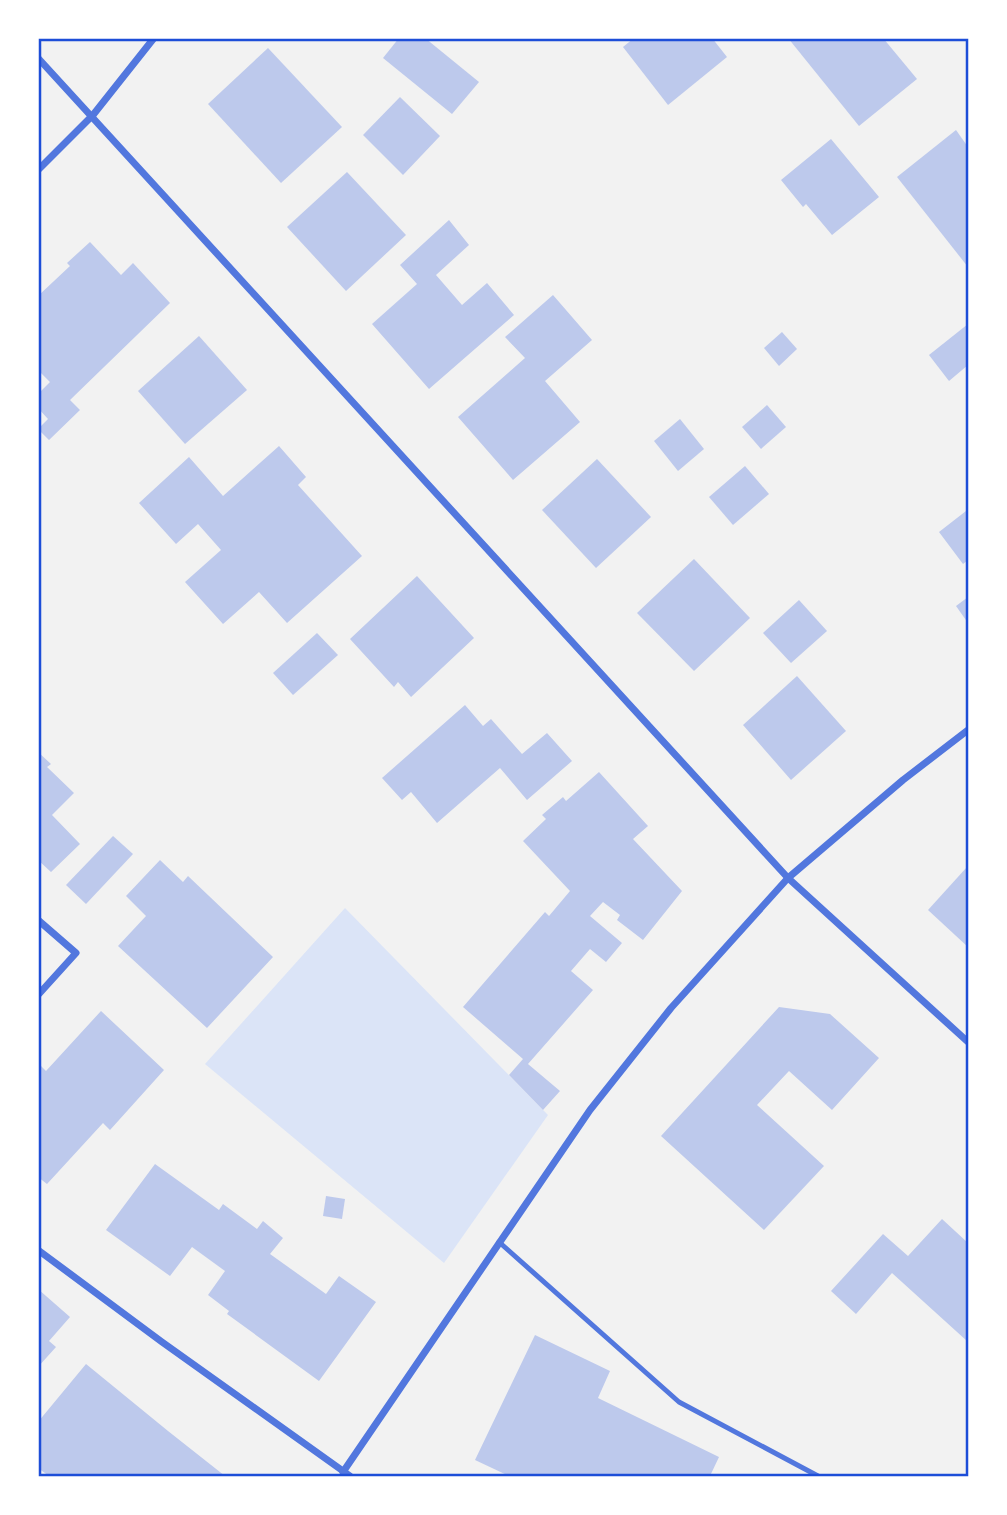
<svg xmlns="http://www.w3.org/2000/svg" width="1007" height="1515" font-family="'Titillium Web',sans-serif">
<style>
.green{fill:#dbe4f7}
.building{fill:#bdc9ec}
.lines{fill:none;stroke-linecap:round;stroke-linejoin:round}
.service{stroke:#5277de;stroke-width:5}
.minor{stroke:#5277de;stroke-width:7}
.neatline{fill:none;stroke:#1d4ed8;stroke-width:2.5}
</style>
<rect width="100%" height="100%" fill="#f2f2f2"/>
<path class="green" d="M 345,908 L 548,1115 L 444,1263 L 205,1064 Z"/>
<g class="building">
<path d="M 399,38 L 425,38 L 479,82 L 452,114 L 383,58 Z"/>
<path d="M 634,38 L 712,38 L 727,57 L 668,105 L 623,47 Z"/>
<path d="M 788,38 L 883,38 L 917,79 L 859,126 Z"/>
<path d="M 268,48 L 342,127 L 281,183 L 208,104 Z"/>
<path d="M 400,97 L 440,136 L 403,175 L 363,135 Z"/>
<path d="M 956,130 L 968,147 L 968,267 L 897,177 Z"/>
<path d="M 831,139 L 879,197 L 832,235 L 806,204 L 803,207 L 781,180 Z"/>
<path d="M 347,172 L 406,235 L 346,291 L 287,227 Z"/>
<path d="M 449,220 L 469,245 L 436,275 L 462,305 L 487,283 L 514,315 L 429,389 L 372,324 L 417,284 L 400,265 Z"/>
<path d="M 90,242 L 121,275 L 133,263 L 170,303 L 70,400 L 80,410 L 49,440 L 38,429 L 48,419 L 38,408 L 38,394 L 50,382 L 38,370 L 38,296 L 70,266 L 67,263 Z"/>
<path d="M 553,295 L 592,340 L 545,381 L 580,422 L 513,480 L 458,417 L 525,358 L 505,337 Z"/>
<path d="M 968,324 L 968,365 L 949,381 L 929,355 Z"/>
<path d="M 782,332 L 797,349 L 779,366 L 764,348 Z"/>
<path d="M 199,336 L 247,390 L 185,444 L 138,391 Z"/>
<path d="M 767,405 L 786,427 L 761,449 L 742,427 Z"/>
<path d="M 680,419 L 704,449 L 678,471 L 654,441 Z"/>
<path d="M 279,446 L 306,477 L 298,485 L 362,556 L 287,623 L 259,592 L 223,624 L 185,582 L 221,550 L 198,524 L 176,544 L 139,503 L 189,457 L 223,496 Z"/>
<path d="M 597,459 L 651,517 L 596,568 L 542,510 Z"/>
<path d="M 745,466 L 769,494 L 733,525 L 709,497 Z"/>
<path d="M 966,511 L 968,515 L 968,560 L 963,564 L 939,532 Z"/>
<path d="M 694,559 L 750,618 L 694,671 L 637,613 Z"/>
<path d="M 417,576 L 474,638 L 411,697 L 398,682 L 394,687 L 350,639 Z"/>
<path d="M 968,597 L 968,623 L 956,606 Z"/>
<path d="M 799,600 L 827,631 L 791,663 L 763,633 Z"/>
<path d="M 317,633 L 338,655 L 293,695 L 273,673 Z"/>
<path d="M 797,676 L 846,731 L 791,780 L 743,725 Z"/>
<path d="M 465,705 L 483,726 L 491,719 L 522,754 L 547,733 L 572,761 L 527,800 L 500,768 L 437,823 L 411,792 L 402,800 L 382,778 Z"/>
<path d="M 38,752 L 51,764 L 47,767 L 74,793 L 52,815 L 80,844 L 51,872 L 38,860 Z"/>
<path d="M 599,772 L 648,826 L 633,839 L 682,891 L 643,940 L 617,920 L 620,915 L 603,902 L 590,916 L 622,943 L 606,962 L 590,949 L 571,971 L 593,990 L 528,1064 L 560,1091 L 543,1110 L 509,1075 L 523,1059 L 463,1007 L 545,912 L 549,916 L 570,891 L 523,841 L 546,819 L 542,815 L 563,797 L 566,801 Z"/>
<path d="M 113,836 L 133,854 L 86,904 L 66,885 Z"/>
<path d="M 160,860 L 183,882 L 188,876 L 273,957 L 207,1028 L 118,946 L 146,916 L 126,896 Z"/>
<path d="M 967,867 L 968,869 L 968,947 L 928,910 Z"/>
<path d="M 779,1007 L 830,1014 L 879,1058 L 832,1110 L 789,1071 L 757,1105 L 824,1166 L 764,1230 L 661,1136 Z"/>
<path d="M 101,1011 L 164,1070 L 110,1130 L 103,1123 L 47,1184 L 38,1177 L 38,1068 L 41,1066 L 46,1071 Z"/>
<path d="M 155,1164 L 219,1210 L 223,1204 L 257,1229 L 263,1221 L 283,1238 L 270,1254 L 326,1294 L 339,1276 L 376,1302 L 319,1381 L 227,1314 L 229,1311 L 208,1295 L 225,1271 L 192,1247 L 170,1276 L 106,1230 Z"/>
<path d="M 326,1196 L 345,1199 L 342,1219 L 323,1216 Z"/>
<path d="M 942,1219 L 968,1243 L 968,1339 L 967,1341 L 892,1273 L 856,1314 L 831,1291 L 883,1234 L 908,1256 Z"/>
<path d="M 38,1289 L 70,1317 L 49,1341 L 56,1347 L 38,1367 Z"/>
<path d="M 535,1335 L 610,1371 L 598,1398 L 719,1457 L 710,1476 L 509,1476 L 475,1460 Z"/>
<path d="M 86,1364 L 168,1431 L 225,1476 L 49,1476 L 38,1468 L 38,1422 Z"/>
</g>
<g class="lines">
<path class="service" d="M 499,1242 L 679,1402 L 818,1476"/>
<g class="minor">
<path d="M 38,58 L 788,878 L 968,1042"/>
<path d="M 38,170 L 93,115 L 154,38"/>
<path d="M 38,920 L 76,953 L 38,995"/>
<path d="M 38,1250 L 162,1342 L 350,1476"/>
<path d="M 343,1472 L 590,1110 L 671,1008 L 788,878 L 903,780 L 968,730"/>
</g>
</g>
<rect width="1007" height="1515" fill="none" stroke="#ffffff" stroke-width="80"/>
<rect x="40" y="40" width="927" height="1435" class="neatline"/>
</svg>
